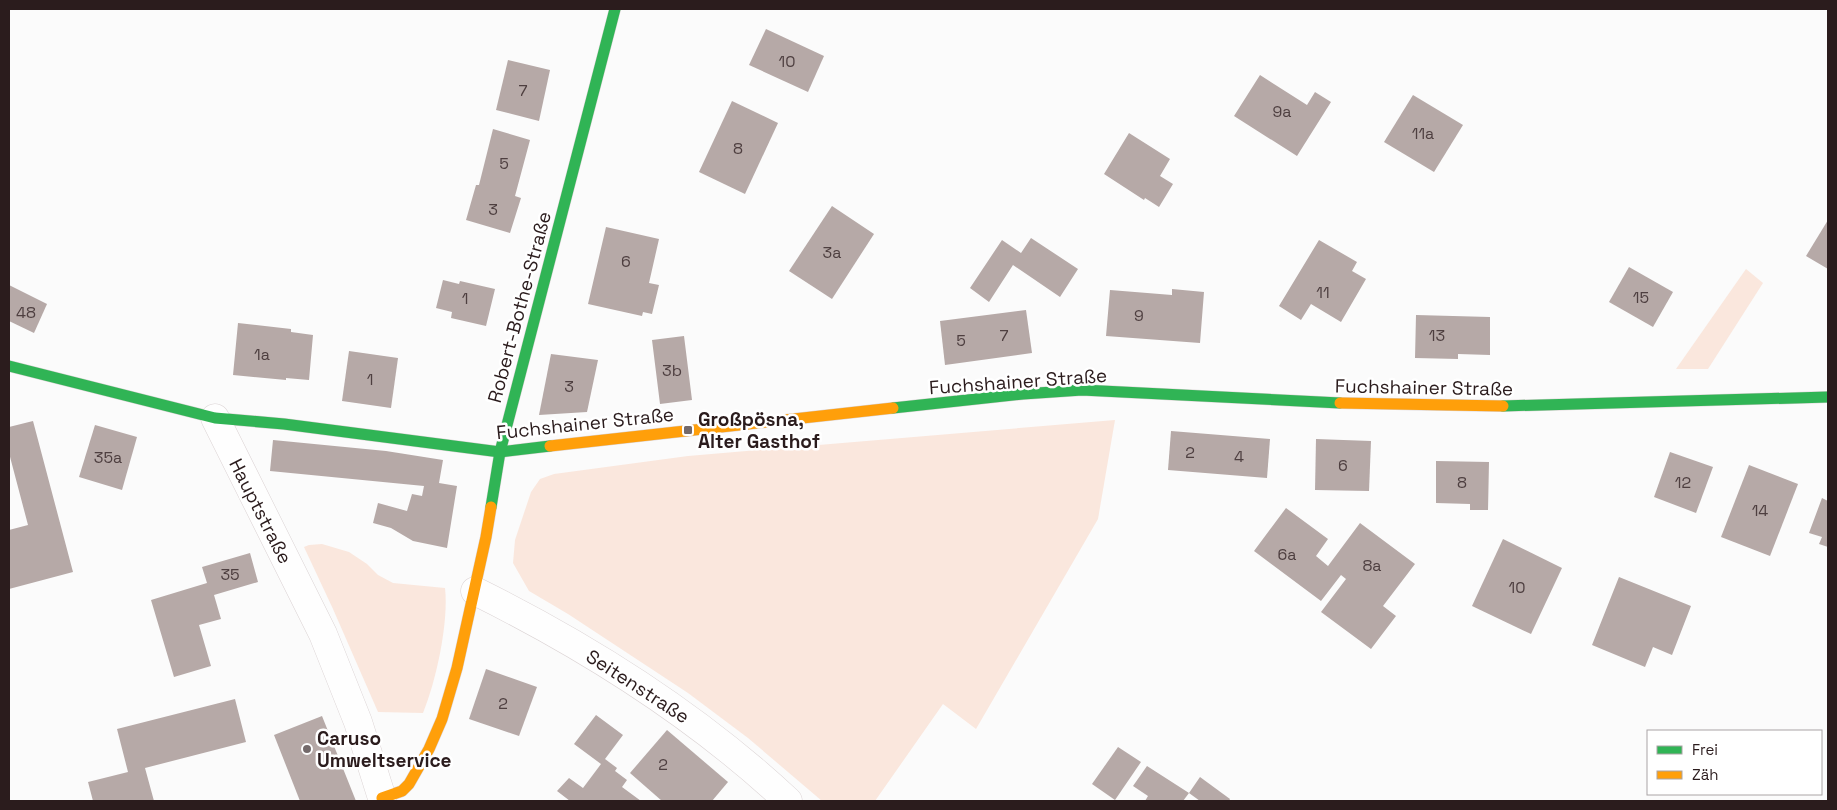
<svg xmlns="http://www.w3.org/2000/svg" width="1837" height="810" font-family="'Space Grotesk',sans-serif">
<style>
.green{fill:#fae7dd}
.building{fill:#b6a9a7}
.lines{fill:none;stroke-linecap:round;stroke-linejoin:round}
.street-casing{stroke:#dbd3d4;stroke-width:29}
.fast-casing{stroke:#dbd3d4;stroke-width:12}
.slow-casing{stroke:#dbd3d4;stroke-width:12}
.street{stroke:#fefefe;stroke-width:28}
.fast{stroke:#30b455;stroke-width:11}
.slow{stroke:#ff9f0a;stroke-width:11}
.poi-dot{fill:#746a6b;stroke:#fff;stroke-width:2}
.labels{text-anchor:middle;stroke-width:5;stroke-linejoin:round;paint-order:stroke}
.number-label{font-size:16px;fill:#4e3f40}
.street-label{font-size:19px;fill:#2b1c1d;stroke:#fff}
.poi-label{font-size:19px;font-weight:bold;fill:#2b1c1d;stroke:#fff;text-anchor:start}
</style>
<rect width="100%" height="100%" fill="#fbfbfb"/>
<g class="green">
<path d="M 1746,269 L 1763,283 L 1708,369 L 1676,369 Z"/>
<path d="M 1115,420 L 1098,519 L 976,729 L 943,704 L 875,801 L 822,801 L 748,738 L 688,693 L 568,614 L 529,591 L 513,563 L 515,540 L 531,492 L 540,479 L 554,474 L 688,456 Z"/>
<path d="M 322,544 L 349,552 L 367,564 L 378,575 L 393,583 L 445,588 C 449,622 436,682 423,713 L 378,712 L 333,609 L 304,547 L 309,545 Z"/>
</g>
<g class="building">
<path d="M 766,29 L 824,56 L 808,92 L 749,65 Z"/>
<path d="M 508,60 L 550,70 L 539,121 L 496,110 Z"/>
<path d="M 1260,75 L 1307,105 L 1315,92 L 1331,102 L 1297,156 L 1234,116 Z"/>
<path d="M 1413,95 L 1463,125 L 1434,172 L 1384,142 Z"/>
<path d="M 732,101 L 778,123 L 745,194 L 699,172 Z"/>
<path d="M 493,129 L 530,140 L 515,196 L 521,198 L 510,233 L 466,220 L 476,185 L 479,185 Z"/>
<path d="M 1129,133 L 1170,159 L 1160,176 L 1173,184 L 1159,207 L 1145,198 L 1144,200 L 1104,174 Z"/>
<path d="M 832,206 L 874,234 L 832,299 L 789,271 Z"/>
<path d="M 1828,220 L 1828,269 L 1806,256 Z"/>
<path d="M 606,227 L 659,239 L 649,283 L 659,285 L 652,314 L 643,312 L 642,316 L 588,304 Z"/>
<path d="M 1031,238 L 1078,269 L 1060,297 L 1013,265 L 989,302 L 970,288 L 1002,240 L 1021,253 Z"/>
<path d="M 1319,240 L 1357,262 L 1352,271 L 1366,279 L 1341,322 L 1311,304 L 1301,320 L 1279,306 Z"/>
<path d="M 1629,267 L 1673,292 L 1653,327 L 1609,302 Z"/>
<path d="M 443,280 L 459,284 L 460,281 L 495,289 L 486,326 L 451,318 L 452,312 L 436,308 Z"/>
<path d="M 9,285 L 47,304 L 34,333 L 9,321 Z"/>
<path d="M 1172,289 L 1204,292 L 1200,343 L 1106,336 L 1110,290 L 1172,295 Z"/>
<path d="M 1026,310 L 1032,353 L 945,365 L 940,321 Z"/>
<path d="M 1416,315 L 1490,317 L 1490,355 L 1458,354 L 1458,359 L 1415,358 Z"/>
<path d="M 238,323 L 291,329 L 291,332 L 313,335 L 309,380 L 286,378 L 286,380 L 233,375 Z"/>
<path d="M 684,336 L 692,400 L 660,404 L 652,340 Z"/>
<path d="M 349,351 L 398,358 L 391,408 L 342,401 Z"/>
<path d="M 551,354 L 598,360 L 587,412 L 539,415 Z"/>
<path d="M 33,421 L 73,572 L 9,589 L 9,530 L 28,525 L 9,453 L 9,427 Z"/>
<path d="M 95,425 L 137,437 L 122,490 L 79,477 Z"/>
<path d="M 1171,431 L 1270,439 L 1267,478 L 1168,470 Z"/>
<path d="M 1316,439 L 1371,441 L 1369,491 L 1315,490 Z"/>
<path d="M 273,440 L 386,451 L 443,460 L 439,483 L 457,486 L 447,548 L 413,541 L 391,528 L 373,523 L 378,503 L 407,511 L 412,494 L 422,496 L 424,486 L 270,471 Z"/>
<path d="M 1670,452 L 1713,467 L 1696,513 L 1654,497 Z"/>
<path d="M 1436,461 L 1489,462 L 1488,510 L 1470,510 L 1470,504 L 1436,503 Z"/>
<path d="M 1749,465 L 1798,484 L 1770,556 L 1721,537 Z"/>
<path d="M 1822,498 L 1828,501 L 1828,547 L 1819,544 L 1822,537 L 1809,533 Z"/>
<path d="M 1286,508 L 1328,539 L 1316,556 L 1328,566 L 1360,523 L 1415,564 L 1383,606 L 1396,616 L 1371,649 L 1321,612 L 1346,579 L 1341,575 L 1321,601 L 1254,551 Z"/>
<path d="M 1503,539 L 1562,568 L 1531,634 L 1472,606 Z"/>
<path d="M 250,553 L 258,582 L 214,595 L 221,619 L 199,625 L 211,666 L 174,677 L 151,600 L 207,583 L 202,567 Z"/>
<path d="M 1619,577 L 1691,606 L 1672,655 L 1653,647 L 1645,667 L 1592,645 Z"/>
<path d="M 486,669 L 537,687 L 519,736 L 469,719 Z"/>
<path d="M 235,699 L 246,742 L 145,768 L 154,801 L 93,801 L 88,782 L 128,772 L 117,729 Z"/>
<path d="M 596,715 L 623,735 L 605,759 L 617,768 L 615,771 L 627,780 L 622,787 L 641,801 L 570,801 L 557,791 L 569,778 L 583,788 L 601,764 L 574,744 Z"/>
<path d="M 322,716 L 356,801 L 300,801 L 274,735 Z"/>
<path d="M 667,730 L 728,782 L 712,801 L 662,801 L 630,773 Z"/>
<path d="M 1118,747 L 1141,762 L 1115,800 L 1092,784 Z"/>
<path d="M 1147,766 L 1189,793 L 1183,801 L 1145,801 L 1148,796 L 1133,786 Z"/>
<path d="M 1200,777 L 1230,799 L 1229,801 L 1200,801 L 1189,793 Z"/>
</g>
<g class="lines">
<g class="street-casing">
<g id="street">
<path d="M 215,418 L 323,634 L 358,722 L 382,798"/>
<path d="M 475,591 C 588,647 696,715 788,801"/>
</g>
</g>
<g class="fast-casing">
<g id="fast">
<path d="M 9,366 L 215,418 L 284,424 L 500,452 L 550,446"/>
<path d="M 1503,406 L 1828,397"/>
<path d="M 893,408 L 1023,394 L 1082,390 L 1340,403"/>
<path d="M 491,507 L 500,452 L 615,9"/>
</g>
</g>
<g class="slow-casing">
<g id="slow">
<path d="M 1340,403 L 1503,406"/>
<path d="M 550,446 L 893,408"/>
<path d="M 383,801 L 382,798 L 402,791 L 409,784 L 429,749 L 442,719 L 457,668 L 486,537 L 491,507"/>
</g>
</g>
<use href="#street" class="street"/>
<use href="#fast" class="fast"/>
<use href="#slow" class="slow"/>
</g>
<g class="poi-dot">
<rect x="683" y="425" width="10" height="10" rx="2.5"/>
<circle cx="307" cy="749" r="5"/>
</g>
<g class="labels">
<g class="number-label">
<text x="787" y="67">10</text>
<text x="523" y="96">7</text>
<text x="1282" y="117">9a</text>
<text x="1423" y="139">11a</text>
<text x="738" y="154">8</text>
<text x="504" y="169">5</text>
<text x="493" y="215">3</text>
<text x="832" y="258">3a</text>
<text x="626" y="267">6</text>
<text x="1323" y="298">11</text>
<text x="1641" y="303">15</text>
<text x="465" y="304">1</text>
<text x="26" y="318">48</text>
<text x="1139" y="321">9</text>
<text x="1004" y="341">7</text>
<text x="1437" y="341">13</text>
<text x="961" y="346">5</text>
<text x="262" y="360">1a</text>
<text x="672" y="376">3b</text>
<text x="370" y="385">1</text>
<text x="569" y="392">3</text>
<text x="1190" y="458">2</text>
<text x="1239" y="462">4</text>
<text x="108" y="463">35a</text>
<text x="1343" y="471">6</text>
<text x="1462" y="488">8</text>
<text x="1683" y="488">12</text>
<text x="1760" y="516">14</text>
<text x="1287" y="560">6a</text>
<text x="1372" y="571">8a</text>
<text x="230" y="580">35</text>
<text x="1517" y="593">10</text>
<text x="503" y="709">2</text>
<text x="663" y="770">2</text>
</g>
<g class="street-label">
<text transform="translate(519 307) rotate(-75)" y="7">Robert-Bothe-Straße</text>
<text transform="translate(1018 381) rotate(-4)" y="7">Fuchshainer Straße</text>
<text transform="translate(1424 387) rotate(1)" y="7">Fuchshainer Straße</text>
<text transform="translate(585 423) rotate(-6)" y="7">Fuchshainer Straße</text>
<text transform="translate(261 511) rotate(63)" y="7">Hauptstraße</text>
<text transform="translate(638 686) rotate(33)" y="7">Seitenstraße</text>
</g>
<g class="poi-label">
<text x="698" y="426">Großpösna,<tspan x="698" dy="22">Alter Gasthof</tspan></text>
<text x="317" y="745">Caruso<tspan x="317" dy="22">Umweltservice</tspan></text>
</g>
</g>
<rect width="1837" height="810" fill="none" stroke="#2b1c1d" stroke-width="20"/>
<rect x="1647" y="730" width="175" height="65" fill="#ffffff" stroke="#aaa4a5"/>
<rect x="1657" y="746" width="25" height="8" fill="#30b455" stroke="#aaa4a5"/>
<text x="1692" y="755" font-size="15" fill="#2b1c1d">Frei</text>
<rect x="1657" y="771" width="25" height="8" fill="#ff9f0a" stroke="#aaa4a5"/>
<text x="1692" y="780" font-size="15" fill="#2b1c1d">Zäh</text>
</svg>
